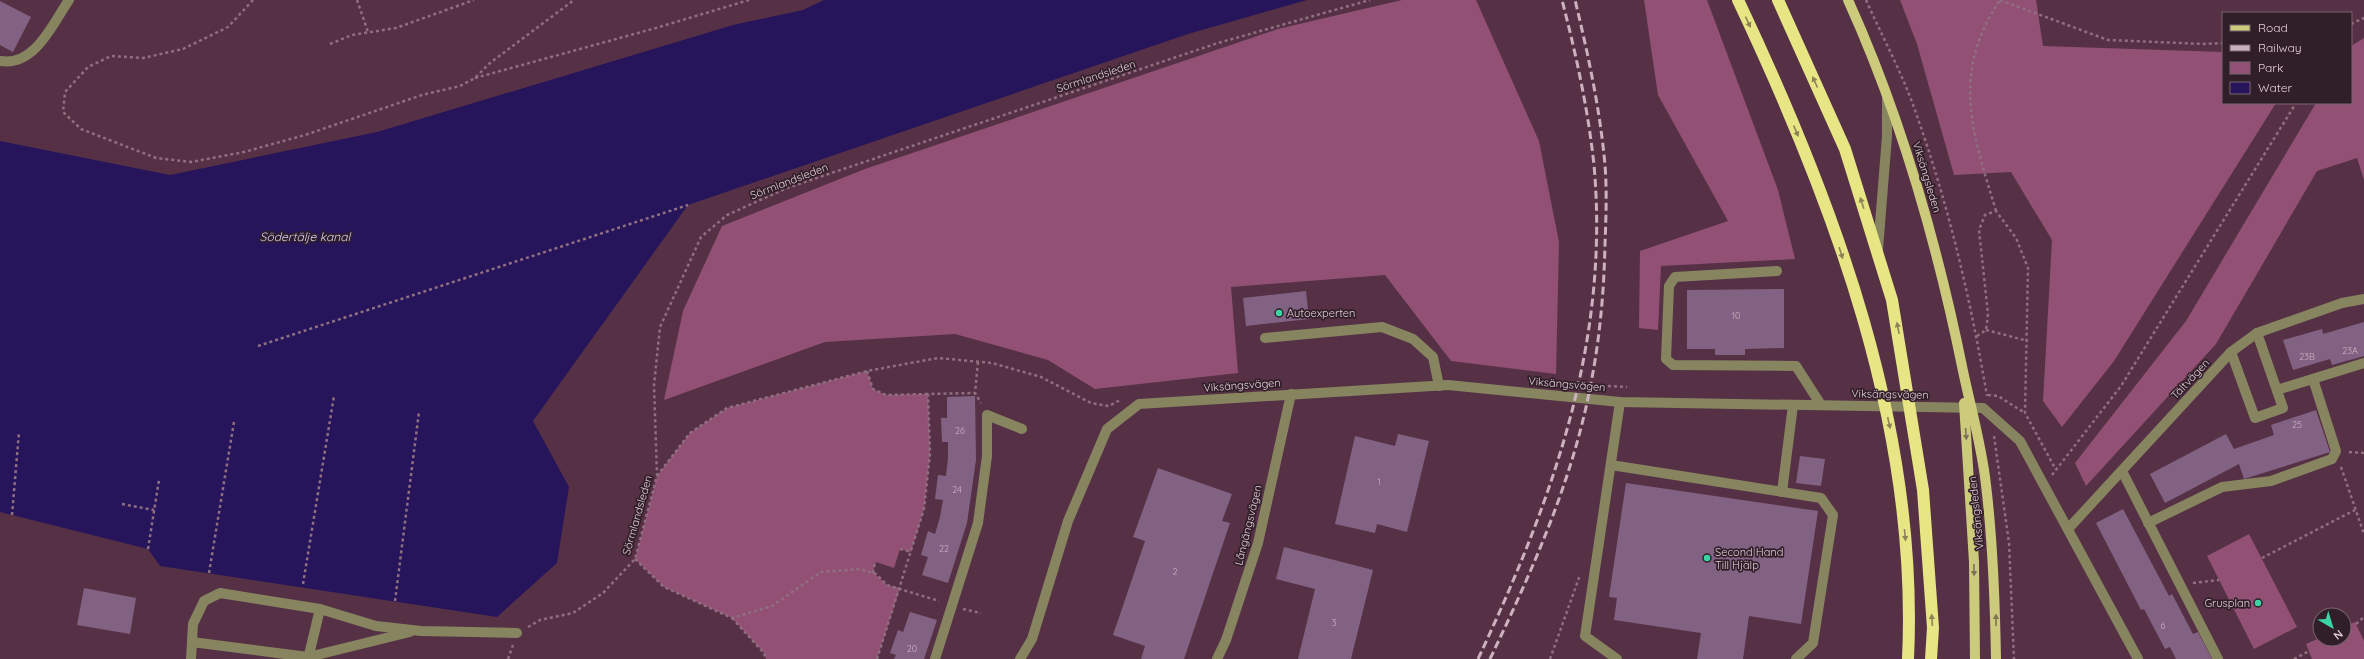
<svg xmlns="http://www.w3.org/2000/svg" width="2364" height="659" font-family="Quicksand,sans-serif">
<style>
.green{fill:#925174}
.water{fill:#27155c}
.building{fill:#826282}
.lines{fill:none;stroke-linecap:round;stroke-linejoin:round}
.path{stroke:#8f6f80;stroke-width:2.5;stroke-dasharray:3 3;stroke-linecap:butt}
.minor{stroke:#868560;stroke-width:10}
.major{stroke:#ccca7b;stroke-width:10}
.highway{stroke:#e8e585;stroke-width:12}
.rail{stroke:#ccb1bf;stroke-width:3;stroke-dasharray:8 4;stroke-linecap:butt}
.oneway{fill:#8c8256}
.oneway2{fill:#7e7452}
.poi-dot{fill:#3cd4a4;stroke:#301f28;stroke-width:1.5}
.labels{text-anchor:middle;stroke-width:3.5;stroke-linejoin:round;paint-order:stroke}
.number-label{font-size:9px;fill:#ccb2c2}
.street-label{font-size:11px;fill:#e4ccd8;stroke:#301f28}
.poi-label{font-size:11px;fill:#e4ccd8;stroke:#301f28;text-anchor:start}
.water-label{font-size:12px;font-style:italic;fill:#d3d1fc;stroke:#301f28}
</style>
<rect width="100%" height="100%" fill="#563145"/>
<g class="green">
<path d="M 1402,0 L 1476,0 L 1539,141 L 1559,242 L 1556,374 L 1451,361 L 1385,275 L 1231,287 L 1238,373 L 1095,389 L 1048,360 L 955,334 L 825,342 L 664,400 L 683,311 L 722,226 L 865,169 L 1278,29 Z"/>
<path d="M 1644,0 L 1707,0 L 1778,190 L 1795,259 L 1661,266 L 1658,330 L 1639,328 L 1640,251 L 1728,221 L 1658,95 Z"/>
<path d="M 1900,0 L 2036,0 L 2043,46 L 2223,52 L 2223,103 L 2276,103 L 2114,361 L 2062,427 L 2043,401 L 2052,240 L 2011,172 L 1954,175 L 1917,44 Z"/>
<path d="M 2364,38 L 2364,180 L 2357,158 L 2317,171 L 2216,344 L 2086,486 L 2075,463 L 2186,321 L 2316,103 L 2351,103 L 2351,46 Z"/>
<path d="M 867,371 L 873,389 L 886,395 L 928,394 L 930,454 L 924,509 L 911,552 L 900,549 L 894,568 L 876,562 L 873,572 L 887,585 L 900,588 L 877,659 L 766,659 L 764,653 L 732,618 L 664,587 L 635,559 L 657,476 L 690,433 L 727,408 Z"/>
<path d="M 2249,534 L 2297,627 L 2254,649 L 2207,556 Z"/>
<path d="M 2355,622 L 2364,641 L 2364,659 L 2312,659 L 2306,644 L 2320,638 L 2344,639 L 2344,627 Z"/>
</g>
<path class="water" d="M 824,0 L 1307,0 L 1188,34 L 688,205 L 533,421 L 569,487 L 557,563 L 497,617 L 160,566 L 148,549 L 0,512 L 0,141 L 170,175 L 377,132 L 733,25 L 803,10 Z"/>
<g class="building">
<path d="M 0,1 L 31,17 L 13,52 L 0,45 Z"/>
<path d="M 1784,289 L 1784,348 L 1745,349 L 1745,355 L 1715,355 L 1715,349 L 1687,349 L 1687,290 Z"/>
<path d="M 1306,291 L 1309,319 L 1246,326 L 1243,298 Z"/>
<path d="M 2364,322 L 2364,356 L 2332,365 L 2330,359 L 2293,370 L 2283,340 L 2322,329 L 2323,334 Z"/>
<path d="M 975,396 L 976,460 L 967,523 L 948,583 L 922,575 L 928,557 L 921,555 L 928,531 L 935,534 L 940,517 L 943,500 L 935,499 L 938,475 L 946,476 L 948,458 L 948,442 L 942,442 L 941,418 L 947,418 L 947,397 Z"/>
<path d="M 2316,410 L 2330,452 L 2244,479 L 2239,464 L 2165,503 L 2150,474 L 2226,434 L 2234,449 L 2274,435 L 2271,425 Z"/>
<path d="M 1398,434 L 1429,441 L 1407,532 L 1377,524 L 1375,533 L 1335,524 L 1355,436 L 1395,446 Z"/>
<path d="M 1800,456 L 1825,459 L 1821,486 L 1796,483 Z"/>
<path d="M 1158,468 L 1232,494 L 1222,521 L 1230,523 L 1184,659 L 1141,659 L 1145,646 L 1113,635 L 1145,541 L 1133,537 Z"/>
<path d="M 1626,483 L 1818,511 L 1801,624 L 1749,616 L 1743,659 L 1697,659 L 1701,633 L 1614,620 L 1617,598 L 1609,597 Z"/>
<path d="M 2123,509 L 2169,596 L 2172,594 L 2193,634 L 2198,632 L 2212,659 L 2176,659 L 2170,647 L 2165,649 L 2144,609 L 2141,610 L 2096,523 Z"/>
<path d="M 1284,547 L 1373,570 L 1351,659 L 1298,659 L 1315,589 L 1276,579 Z"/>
<path d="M 84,588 L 136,598 L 130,634 L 77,625 Z"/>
<path d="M 910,612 L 937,620 L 924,659 L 894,659 L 896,655 L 890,653 L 898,630 L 903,632 Z"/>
</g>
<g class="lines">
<g class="path">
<path d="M 253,0 L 228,27 L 183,49 L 143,58 L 111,56 L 88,67 L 65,92 L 63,112 L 81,129 L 156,158 L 191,162 L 244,152 L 305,135 L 422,95 L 460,86 L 475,78 L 490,63 L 574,0"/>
<path d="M 357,0 L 368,32"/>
<path d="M 1866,0 C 1881,34 1899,67 1912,102 C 1947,198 1970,296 1987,396"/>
<path d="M 2000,0 L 2108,40 L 2203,44 L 2223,43"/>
<path d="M 2351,24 L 2364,18"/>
<path d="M 330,44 L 352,35 L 396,28 L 474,0"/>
<path d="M 475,78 L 656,28 L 749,0"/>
<path d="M 1996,211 C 1973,134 1950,74 2000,0"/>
<path d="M 1986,330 L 2028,341"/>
<path d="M 1977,336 L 1986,330 L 1988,314 L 1979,230 L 1985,215 L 1996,211 L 2016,238 L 2028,268 L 2025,413 L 2056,470"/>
<path d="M 258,346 L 688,205"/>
<path d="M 978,362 L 975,393 L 981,403"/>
<path d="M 867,371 L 873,389 L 886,395 L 928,394"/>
<path d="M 1608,386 L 1627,387"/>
<path d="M 1988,395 L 1998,396 L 2025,413"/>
<path d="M 1994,436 L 2009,543 L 2014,659"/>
<path d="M 2349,452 L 2364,453"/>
<path d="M 2341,467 L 2364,534"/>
<path d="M 2052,475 L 2121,386 L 2296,103"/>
<path d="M 657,476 L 690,433 L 727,408 L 867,371 L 938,358 L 992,363 L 1041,377 L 1091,403 L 1109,406 L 1120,400"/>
<path d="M 122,504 L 154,510"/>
<path d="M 12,515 L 19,432"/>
<path d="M 148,549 L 159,480"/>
<path d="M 900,549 L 911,552"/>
<path d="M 2262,558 L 2355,510"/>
<path d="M 635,559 L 664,587 L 732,618 L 772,606 L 821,572 L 860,569 L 876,574 L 887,585 L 939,601"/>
<path d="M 209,573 L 234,422"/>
<path d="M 873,573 L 875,562"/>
<path d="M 2193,583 L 2219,580"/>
<path d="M 303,584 L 334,396"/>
<path d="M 395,601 L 419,412"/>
<path d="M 963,609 L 981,613"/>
<path d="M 732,618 L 764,653 L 766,659"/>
<path d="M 2356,624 L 2364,617"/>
<path d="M 528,627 L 540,620 L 573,613 L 603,593 L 635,559 L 657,476 L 654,385 L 660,327 L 701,237 L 727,215 L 787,188 L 1218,43 L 1370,0"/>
<path d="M 508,659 L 513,645"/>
<path d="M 877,659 L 924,509 L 930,454 L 928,394 L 975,393"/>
<path d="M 1550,659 L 1580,575"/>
<path d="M 2294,659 L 2309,651"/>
</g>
<g class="minor">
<path d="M 0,61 C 35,67 53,23 69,0"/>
<path d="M 1878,249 L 1887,136 L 1887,98"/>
<path d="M 1777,271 L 1675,277 L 1669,286 L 1666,359 L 1673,365 L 1796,366 L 1821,405"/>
<path d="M 1265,338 L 1382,327 L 1413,339 L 1433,357 L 1439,386"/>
<path d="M 2231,352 L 2255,418 L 2283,408 L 2257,333"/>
<path d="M 2277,390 L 2364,363"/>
<path d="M 1611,465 L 1821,498 L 1833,515 L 1813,643 L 1796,659"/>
<path d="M 2122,471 L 2218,659"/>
<path d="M 1782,492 L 1793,405"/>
<path d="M 2148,523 L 2222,487 L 2271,481 L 2332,459 L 2336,451 L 2313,379"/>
<path d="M 2068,529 L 2231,352 L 2257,333 L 2342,303 L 2364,299"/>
<path d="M 192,642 L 308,657 L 410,632"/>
<path d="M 191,659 L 193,624 L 204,601 L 220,593 L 320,609 L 376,626 L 421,631 L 517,633"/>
<path d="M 308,659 L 320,609"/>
<path d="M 935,659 L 978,523 L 987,456 L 987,415 L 1022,429"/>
<path d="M 1020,659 L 1032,639 L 1068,521 L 1107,429 L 1139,404 L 1448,385 L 1620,402 L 1983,408 L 2020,441 L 2138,659"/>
<path d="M 1217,659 L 1226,640 L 1258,543 L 1291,394"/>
<path d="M 1617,659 L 1585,636 L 1620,402"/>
</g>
<g class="major">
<path d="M 1848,0 C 1902,119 1937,243 1963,371 C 1971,409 1982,447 1986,485 C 1993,543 1995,601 1996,659"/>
<path d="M 1964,403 L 1974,562 L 1975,659"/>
</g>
<g class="highway">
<path d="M 1738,0 C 1835,205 1919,429 1908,659"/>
<path d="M 1778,0 L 1845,149 L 1892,300 L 1923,490 L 1933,628 L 1931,659"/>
</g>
<g class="rail">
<path d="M 1478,659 C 1552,501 1610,343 1594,165 C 1588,109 1576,54 1562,0"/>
<path d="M 1490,659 C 1532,571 1573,480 1591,383 C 1600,337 1604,291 1605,244 C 1606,218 1607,191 1605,165 C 1600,109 1588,54 1575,0"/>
</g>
</g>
<defs><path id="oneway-solid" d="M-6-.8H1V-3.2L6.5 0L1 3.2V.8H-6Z"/></defs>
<g class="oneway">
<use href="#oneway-solid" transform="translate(1748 22) rotate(65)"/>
<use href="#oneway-solid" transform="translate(1815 82) rotate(-114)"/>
<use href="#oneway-solid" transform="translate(1796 131) rotate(67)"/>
<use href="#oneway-solid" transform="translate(1862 203) rotate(-108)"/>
<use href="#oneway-solid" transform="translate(1841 253) rotate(72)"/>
<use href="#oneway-solid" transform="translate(1898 328) rotate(-101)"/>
<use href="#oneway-solid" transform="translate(1889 423) rotate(77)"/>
<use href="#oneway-solid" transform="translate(1905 535) rotate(84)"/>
<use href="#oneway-solid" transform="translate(1932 620) rotate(-94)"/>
</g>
<g class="oneway2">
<use href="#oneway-solid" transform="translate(1966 434) rotate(86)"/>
<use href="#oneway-solid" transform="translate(1974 570) rotate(89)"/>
<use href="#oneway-solid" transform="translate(1996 620) rotate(-91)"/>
</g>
<g class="poi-dot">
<circle cx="1279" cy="313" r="4"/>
<circle cx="1707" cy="558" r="4"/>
<circle cx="2258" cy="603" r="4"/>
</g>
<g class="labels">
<g class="number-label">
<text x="1736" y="319">10</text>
<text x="2350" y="354">23A</text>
<text x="2307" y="360">23B</text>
<text x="2297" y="428">25</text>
<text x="960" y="434">26</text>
<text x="1379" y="485">1</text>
<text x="957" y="493">24</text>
<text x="944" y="552">22</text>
<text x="1175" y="575">2</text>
<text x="1334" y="626">3</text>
<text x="2163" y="629">6</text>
<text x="912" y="652">20</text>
</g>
<g class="street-label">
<text transform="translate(1096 76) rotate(-18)" y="4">Sörmlandsleden</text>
<text transform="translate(1927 177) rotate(73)" y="4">Viksängsleden</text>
<text transform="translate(789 181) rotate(-21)" y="4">Sörmlandsleden</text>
<text transform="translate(2190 379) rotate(-47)" y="4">Tältvägen</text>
<text transform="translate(1567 384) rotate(5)" y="4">Viksängsvägen</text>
<text transform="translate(1242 385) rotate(-4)" y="4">Viksängsvägen</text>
<text transform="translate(1890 394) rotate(1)" y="4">Viksängsvägen</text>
<text transform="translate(1976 513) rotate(-96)" y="4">Viksängsleden</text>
<text transform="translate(637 515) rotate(-74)" y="4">Sörmlandsleden</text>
<text transform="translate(1248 525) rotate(-76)" y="4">Långängsvägen</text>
</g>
<g class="poi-label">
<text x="1287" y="317">Autoexperten</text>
<text x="1715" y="556">Second Hand<tspan x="1715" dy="13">Till Hjälp</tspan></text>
<text x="2250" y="607" text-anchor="end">Grusplan</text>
</g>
<g class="water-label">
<text x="305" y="241">Södertälje kanal</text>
</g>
</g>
<rect x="2222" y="12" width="130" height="92" fill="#301f28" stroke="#78646e"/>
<rect x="2230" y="25" width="20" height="6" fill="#ccca7b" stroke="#78646e"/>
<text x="2258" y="32" font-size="12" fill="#e4ccd8">Road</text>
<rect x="2230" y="45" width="20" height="6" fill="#ccb1bf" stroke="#78646e"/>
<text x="2258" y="52" font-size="12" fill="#e4ccd8">Railway</text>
<rect x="2230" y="62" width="20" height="12" fill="#925174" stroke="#78646e"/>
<text x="2258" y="72" font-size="12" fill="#e4ccd8">Park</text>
<rect x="2230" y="82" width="20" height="12" fill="#27155c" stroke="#78646e"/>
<text x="2258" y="92" font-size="12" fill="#e4ccd8">Water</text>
<g transform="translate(2332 627) rotate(142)"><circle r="19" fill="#301f28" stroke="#78646e"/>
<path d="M0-3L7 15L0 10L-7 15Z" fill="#3cd4a4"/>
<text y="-6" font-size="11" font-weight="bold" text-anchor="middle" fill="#e4ccd8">N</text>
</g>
</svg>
